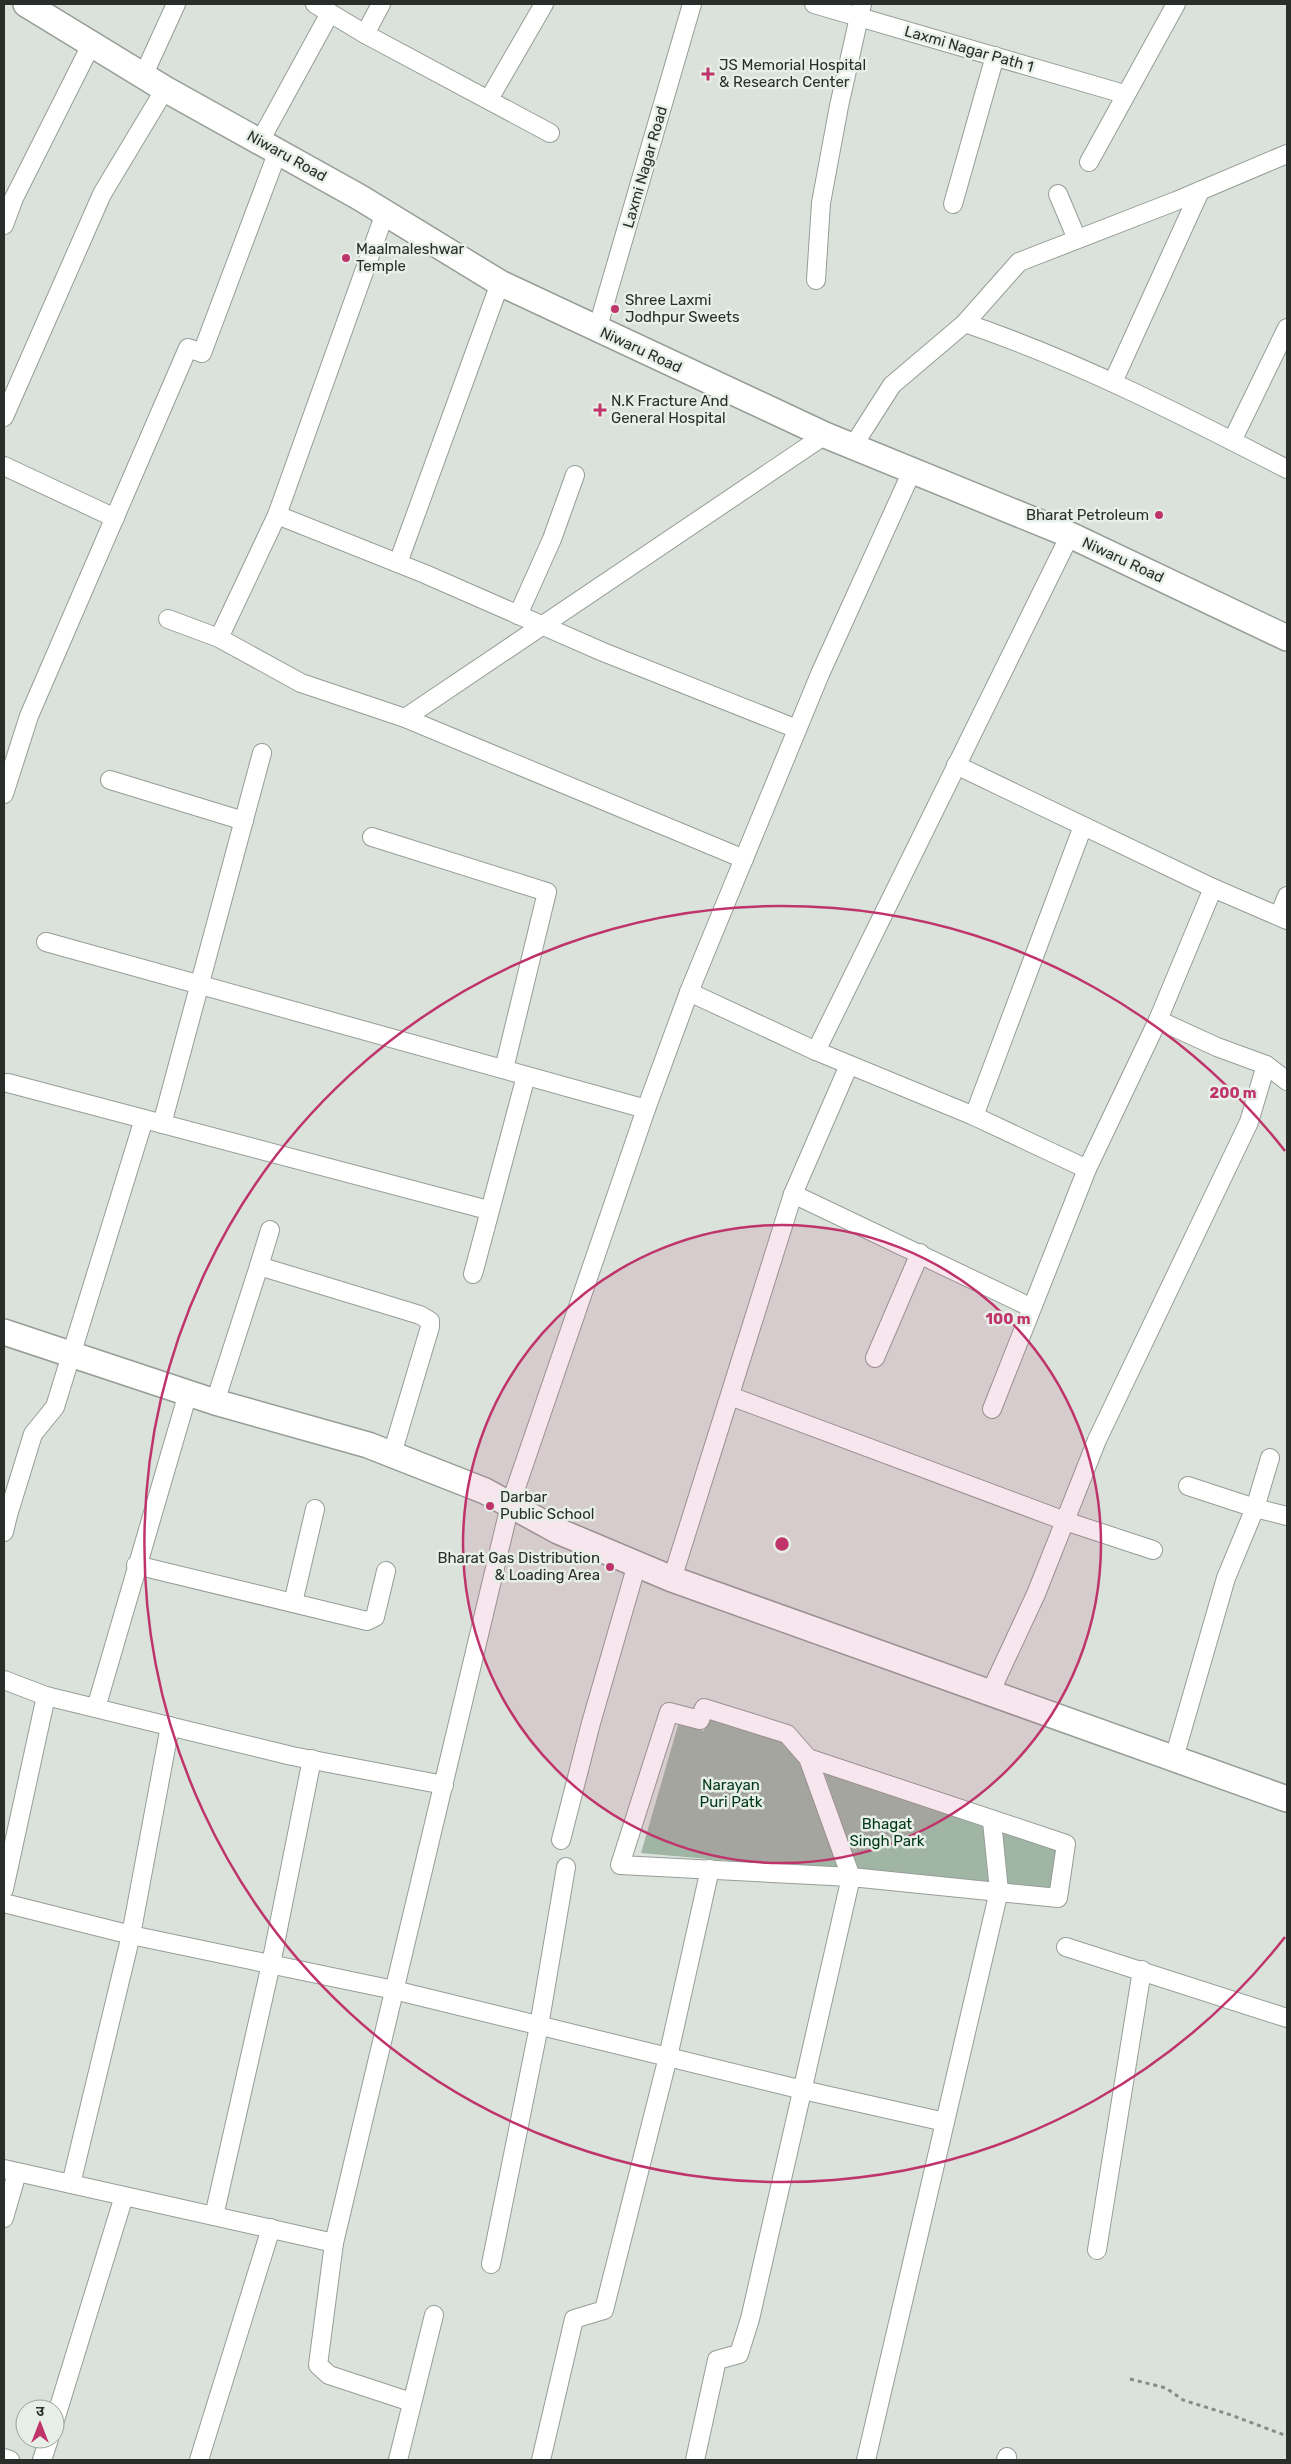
<svg xmlns="http://www.w3.org/2000/svg" width="1291" height="2464" font-family="Rubik,'Noto Sans Devanagari',sans-serif">
<style>
.green{fill:#a1b5a5}
.lines{fill:none;stroke-linecap:round;stroke-linejoin:round}
.street-casing{stroke:#969d97;stroke-width:20}
.secondary-casing{stroke:#969d97;stroke-width:28}
.path{stroke:#868c87;stroke-width:3;stroke-dasharray:4 4;stroke-linecap:butt}
.street{stroke:#fff;stroke-width:18}
.secondary{stroke:#fff;stroke-width:25}
.ring{fill:none;stroke:#bf346b;stroke-width:2.5}
.poi-dot{fill:#bf346b;stroke:#e7efe8;stroke-width:2}
.labels{text-anchor:middle;stroke-width:5;stroke-linejoin:round;paint-order:stroke}
.street-label{font-size:15px;fill:#2a2e2b;stroke:#e7efe8}
.poi-label{font-size:15px;fill:#2a2e2b;stroke:#e7efe8;text-anchor:start}
.park-label{font-size:15px;fill:#003815;stroke:#e7efe8}
.centre{fill:#bf346b;stroke:#e7efe8;stroke-width:2.5}
.ring-label{font-size:15px;text-anchor:middle;font-weight:bold;fill:#bf346b;stroke:#e7efe8;stroke-width:5;stroke-linejoin:round;paint-order:stroke}
</style>
<rect width="100%" height="100%" fill="#dae2db"/>
<g class="green">
<path d="M 710,1715 L 785,1741 L 802,1763 L 844,1871 L 641,1853 L 679,1722 L 704,1731 Z"/>
<path d="M 823,1769 L 1059,1849 L 1050,1894 L 857,1869 Z"/>
</g>
<g class="lines">
<g class="street-casing">
<g id="street">
<path d="M 315,4 L 365,34 L 550,133"/>
<path d="M 814,4 L 1124,94"/>
<path d="M 365,34 L 381,4"/>
<path d="M 144,74 L 176,4"/>
<path d="M 489,99 L 544,4"/>
<path d="M 260,141 L 330,13"/>
<path d="M 1089,162 L 1176,4"/>
<path d="M 1058,194 L 1077,239"/>
<path d="M 953,204 L 995,56"/>
<path d="M 4,225 L 14,198 L 92,43"/>
<path d="M 816,280 L 821,203 L 839,106 L 862,4"/>
<path d="M 965,323 L 1019,262 L 1176,201 L 1287,154"/>
<path d="M 597,330 L 692,4"/>
<path d="M 1113,382 L 1200,191"/>
<path d="M 4,417 L 102,194 L 165,89"/>
<path d="M 1232,441 L 1287,328"/>
<path d="M 853,446 L 892,385 L 965,323 C 1077,361 1182,415 1287,469"/>
<path d="M 4,466 L 115,518"/>
<path d="M 277,515 L 385,213"/>
<path d="M 398,563 L 500,283"/>
<path d="M 518,615 L 552,539 L 575,475"/>
<path d="M 168,619 L 219,638"/>
<path d="M 405,718 L 825,435"/>
<path d="M 956,765 L 1213,888 L 1287,920"/>
<path d="M 110,780 L 244,821"/>
<path d="M 4,794 L 29,716 L 188,348 L 202,353 L 278,151"/>
<path d="M 372,837 L 547,892 L 504,1069"/>
<path d="M 744,859 L 405,718 L 301,683 L 219,638 L 277,515 L 425,574 L 603,652 L 797,729"/>
<path d="M 1279,916 L 1287,896"/>
<path d="M 46,942 L 646,1109"/>
<path d="M 689,992 L 816,1051 L 974,1116 L 1087,1169"/>
<path d="M 1158,1020 L 1217,1047 L 1266,1065 L 1287,1081"/>
<path d="M 816,1051 L 1070,535"/>
<path d="M 8,1083 L 488,1210"/>
<path d="M 974,1116 L 1083,826"/>
<path d="M 162,1124 L 262,753"/>
<path d="M 793,1194 L 1030,1307"/>
<path d="M 259,1266 L 270,1230"/>
<path d="M 473,1274 L 526,1076"/>
<path d="M 875,1358 L 920,1253"/>
<path d="M 730,1396 L 1065,1521 L 1153,1550"/>
<path d="M 215,1402 L 259,1266 L 420,1315 L 430,1321 L 430,1327 L 392,1454"/>
<path d="M 992,1409 L 1087,1169 L 1158,1020 L 1213,888"/>
<path d="M 1188,1486 L 1255,1508 L 1287,1516"/>
<path d="M 4,1513 L 8,1515 L 4,1532"/>
<path d="M 8,1515 L 33,1434 L 55,1407 L 144,1119"/>
<path d="M 136,1565 L 367,1621 L 375,1617 L 386,1571"/>
<path d="M 672,1579 L 793,1194 L 849,1065"/>
<path d="M 293,1603 L 315,1509"/>
<path d="M 4,1680 L 46,1696 L 4,1889"/>
<path d="M 990,1693 L 1036,1594 L 1097,1440 L 1249,1122 L 1266,1065"/>
<path d="M 46,1696 L 292,1756 L 444,1785"/>
<path d="M 96,1708 L 188,1393"/>
<path d="M 1174,1758 L 1226,1578 L 1255,1508 L 1270,1458"/>
<path d="M 561,1840 L 591,1723 L 637,1564"/>
<path d="M 4,1903 L 131,1935 L 394,1990 L 803,2090 L 945,2122"/>
<path d="M 1066,1947 L 1287,2018"/>
<path d="M 4,2169 L 334,2243 L 510,1505 L 646,1109 L 689,992 L 820,674 L 912,471"/>
<path d="M 71,2184 L 131,1935 L 170,1726"/>
<path d="M 214,2216 L 271,1964 L 312,1759"/>
<path d="M 4,2218 L 17,2173"/>
<path d="M 334,2243 L 318,2365 L 329,2375 L 411,2402"/>
<path d="M 1097,2250 L 1142,1970"/>
<path d="M 491,2264 L 539,2026 L 566,1867"/>
<path d="M 55,2420 L 124,2196"/>
<path d="M 4,2458 L 10,2460"/>
<path d="M 42,2460 L 49,2439"/>
<path d="M 199,2460 L 271,2228"/>
<path d="M 398,2460 L 434,2315"/>
<path d="M 541,2460 L 574,2319 L 604,2310 L 668,2057 L 710,1869"/>
<path d="M 695,2460 L 717,2360 L 739,2354 L 750,2319 L 851,1877 L 808,1758 L 787,1734 L 704,1708 L 700,1720 L 669,1712 L 620,1865 L 851,1877 L 1058,1898 L 1066,1844 L 808,1758"/>
<path d="M 866,2460 L 999,1891 L 992,1821"/>
<path d="M 1006,2460 L 1007,2457"/>
</g>
</g>
<g class="secondary-casing">
<g id="secondary">
<path d="M 26,4 L 165,89 L 359,197 L 500,283 L 825,435 L 1070,535 L 1287,638"/>
<path d="M 4,1332 L 215,1402 L 368,1445 L 485,1491 L 558,1531 L 672,1579 L 1287,1799"/>
</g>
</g>
<path class="path" d="M 1130,2379 L 1166,2388 L 1183,2400 L 1231,2415 L 1287,2436"/>
<use href="#street" class="street"/>
<use href="#secondary" class="secondary"/>
</g>
<circle cx="782" cy="1544" r="319" fill="#bf346b" fill-opacity=".12"/>
<g class="ring">
<circle cx="782" cy="1544" r="319"/>
<path d="M1285 1937A638 638 0 1 1 1285 1151"/>
</g>
<g class="poi-dot">
<path d="M705.5 66.5h5v5h5v5h-5v5h-5v-5h-5v-5h5z"/>
<circle cx="346" cy="258" r="5"/>
<circle cx="615" cy="309" r="5"/>
<path d="M597.5 402.5h5v5h5v5h-5v5h-5v-5h-5v-5h5z"/>
<circle cx="1159" cy="515" r="5"/>
<circle cx="490" cy="1506" r="5"/>
<circle cx="610" cy="1567" r="5"/>
</g>
<g class="labels">
<g class="street-label">
<text transform="translate(969 49) rotate(16)" y="5">Laxmi Nagar Path 1</text>
<text transform="translate(287 156) rotate(29)" y="5">Niwaru Road</text>
<text transform="translate(645 167) rotate(-74)" y="5">Laxmi Nagar Road</text>
<text transform="translate(641 350) rotate(25)" y="5">Niwaru Road</text>
<text transform="translate(1123 560) rotate(25)" y="5">Niwaru Road</text>
</g>
<g class="poi-label">
<text x="719" y="70">JS Memorial Hospital<tspan x="719" dy="17">&amp; Research Center</tspan></text>
<text x="356" y="254">Maalmaleshwar<tspan x="356" dy="17">Temple</tspan></text>
<text x="625" y="305">Shree Laxmi<tspan x="625" dy="17">Jodhpur Sweets</tspan></text>
<text x="611" y="406">N.K Fracture And<tspan x="611" dy="17">General Hospital</tspan></text>
<text x="1149" y="520" text-anchor="end">Bharat Petroleum</text>
<text x="500" y="1502">Darbar<tspan x="500" dy="17">Public School</tspan></text>
<text x="600" y="1563" text-anchor="end">Bharat Gas Distribution<tspan x="600" dy="17">&amp; Loading Area</tspan></text>
</g>
<g class="park-label">
<text x="731" y="1790">Narayan<tspan x="731" dy="17">Puri Patk</tspan></text>
<text x="887" y="1829">Bhagat<tspan x="887" dy="17">Singh Park</tspan></text>
</g>
</g>
<circle cx="782" cy="1544" r="8" class="centre"/>
<g class="ring-label">
<text x="1233" y="1098">200 m</text>
<text x="1008" y="1324">100 m</text>
</g>
<rect width="1291" height="2464" fill="none" stroke="#2a2e2b" stroke-width="10"/>
<g transform="translate(40 2424)"><circle r="24" fill="#e7efe8" stroke="#9ba29c"/>
<path d="M0-4L9 19L0 12L-9 19Z" fill="#bf346b"/>
<text y="-8" font-size="14" font-weight="bold" text-anchor="middle" fill="#2a2e2b">उ</text>
</g>
</svg>
